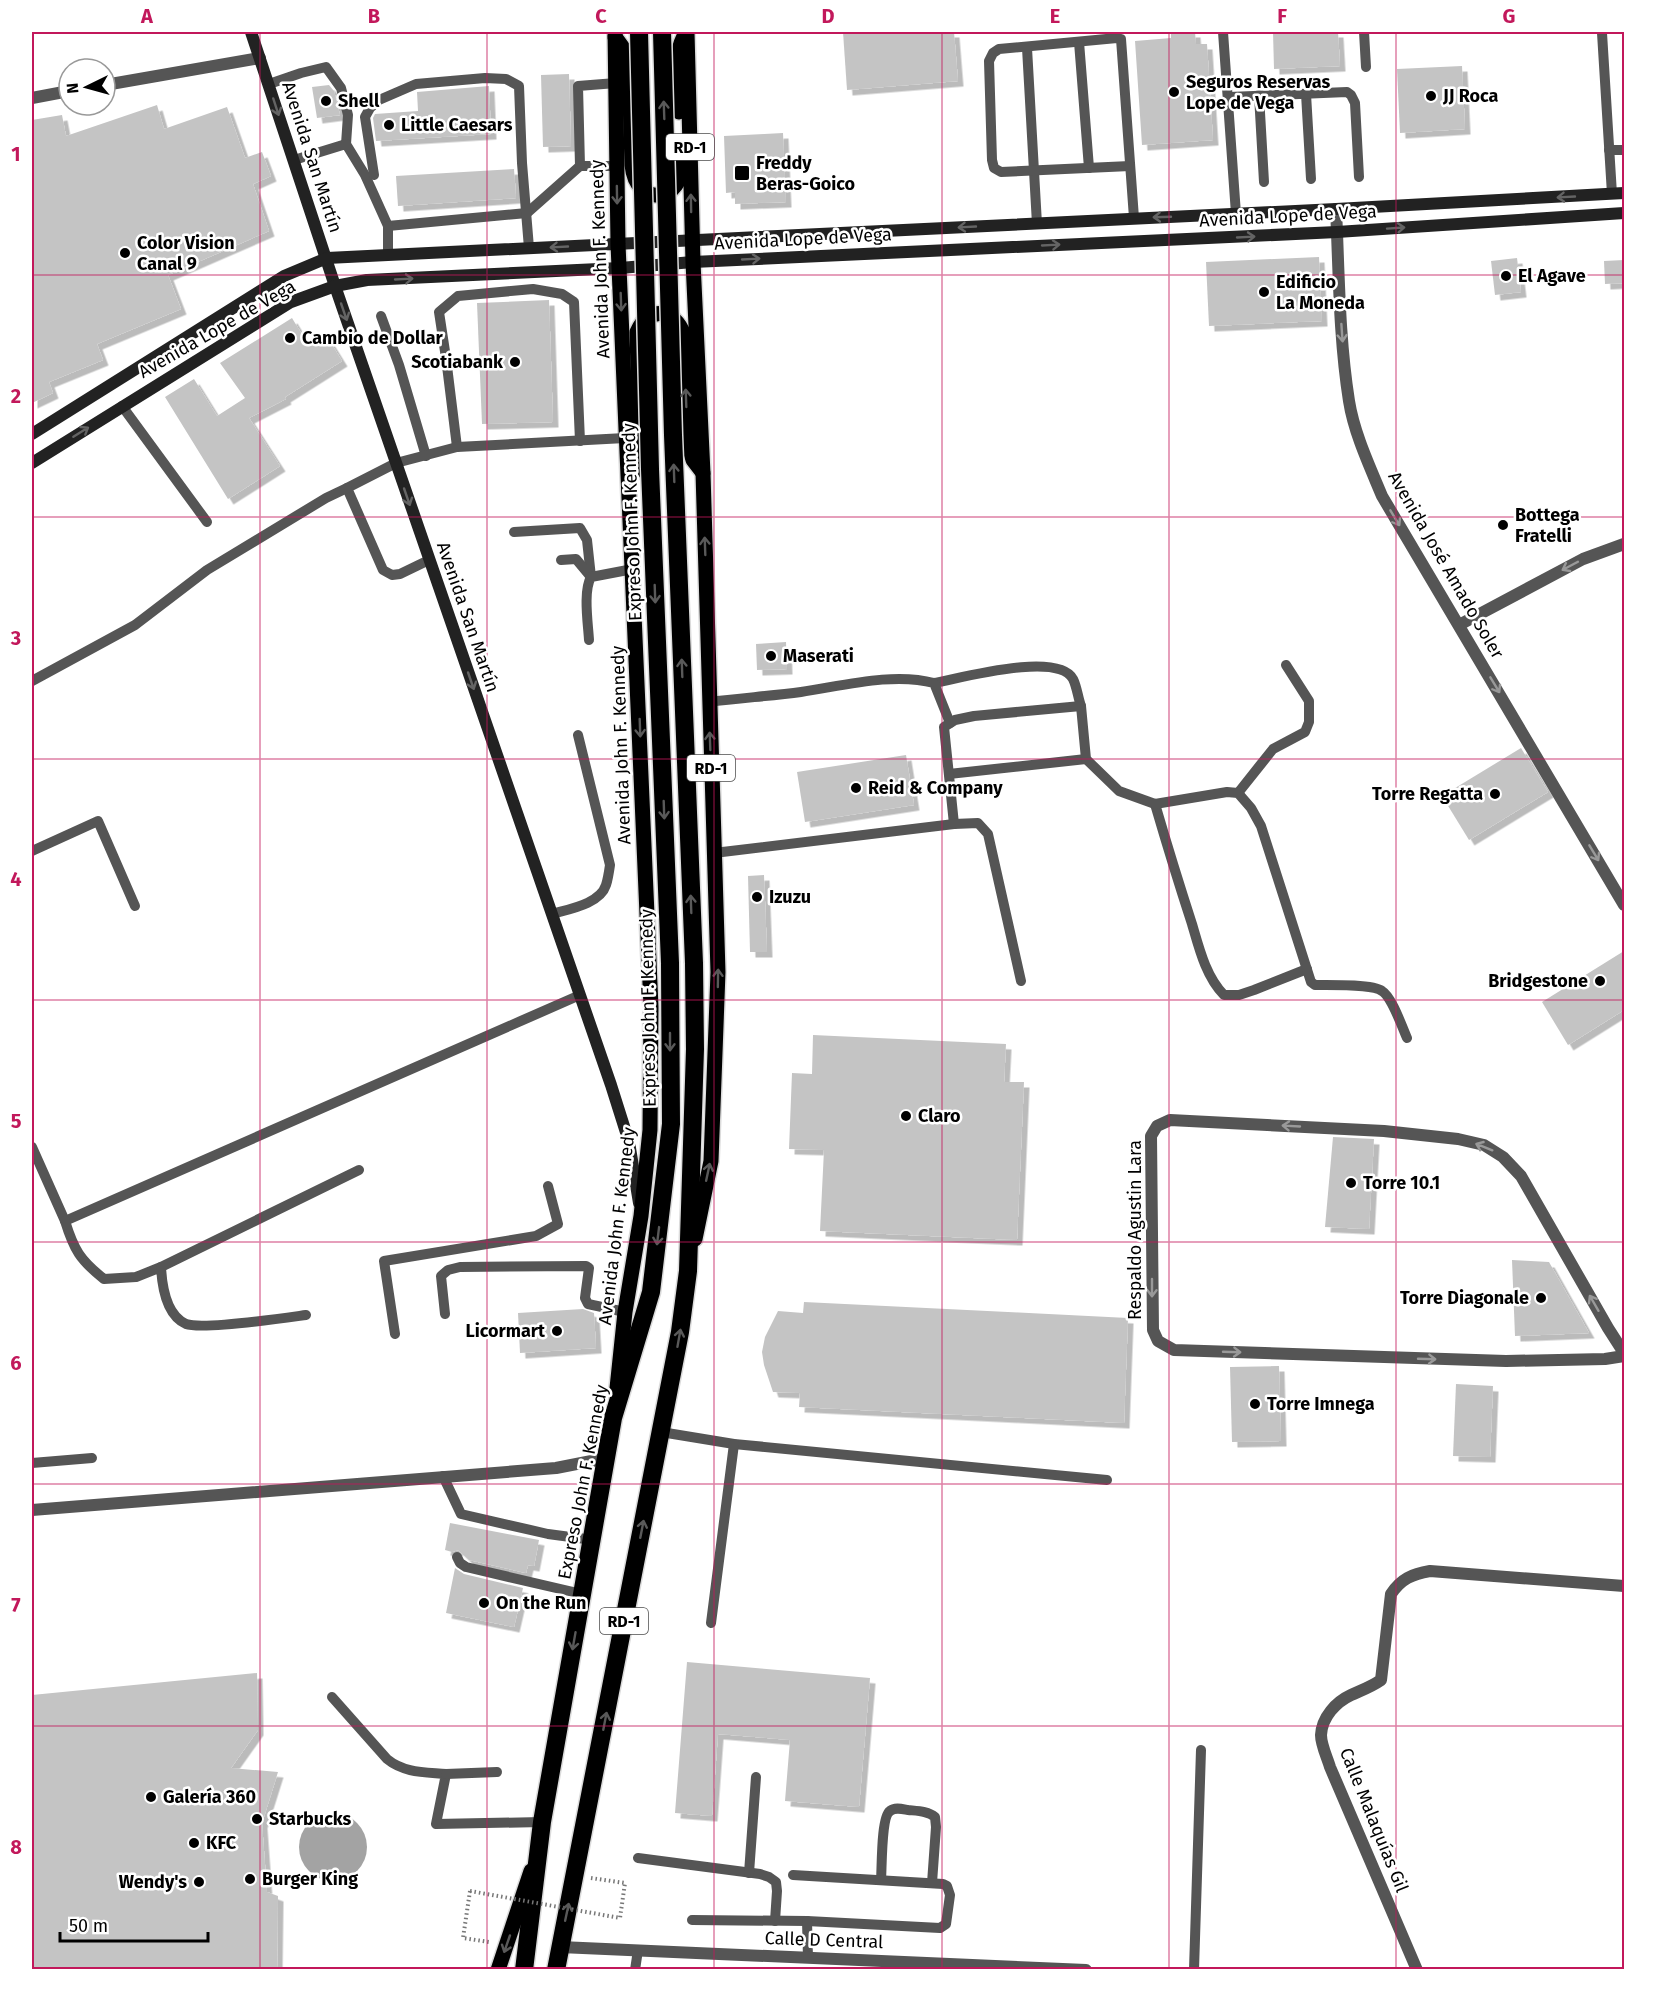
<svg xmlns="http://www.w3.org/2000/svg" width="1656" height="2001" font-family="'Fira Sans',sans-serif">
<style>
.water{fill:#a3a3a3}
.building{fill:#c4c4c4;filter:url(#shadow)}
.lines{fill:none;stroke-linecap:round;stroke-linejoin:round}
.primary-casing{stroke:#dbdbdb;stroke-width:18}
.highway-casing{stroke:#dbdbdb;stroke-width:21}
.path{stroke:#777;stroke-width:4;stroke-dasharray:1.5 3;stroke-linecap:butt}
.lane{stroke:#555;stroke-width:10}
.street{stroke:#555;stroke-width:12}
.secondary{stroke:#222;stroke-width:12}
.primary{stroke:#000;stroke-width:15}
.highway{stroke:#000;stroke-width:18}
.highway-bridge-casing{stroke:#dbdbdb;stroke-width:21;stroke-linecap:butt}
.path-bridge{stroke:#777;stroke-width:4;stroke-dasharray:1.5 3;stroke-linecap:butt}
.highway-bridge{stroke:#000;stroke-width:18}
.oneway{stroke:#646464}
.oneway2{stroke:#595959}
.oneway3{stroke:#999}
.grid{fill:none;stroke:#c2185b;stroke-width:1.5;stroke-opacity:0.55}
.poi-dot{fill:#000;stroke:#fff;stroke-width:2}
.labels{text-anchor:middle;stroke-width:5;stroke-linejoin:round;paint-order:stroke}
.shield{fill:#fff;stroke:#4c4c4c;stroke-width:1.5}
.shield-label{font-size:16px;font-weight:bold;fill:#000}
.poi-label{font-size:18px;font-weight:bold;fill:#000;stroke:#fff;text-anchor:start}
.street-label{font-size:18px;fill:#000;stroke:#fff}
.neatline{fill:none;stroke:#c2185b;stroke-width:2}
.grid-label{font-size:20px;text-anchor:middle;font-weight:bold;fill:#c2185b}
</style>
<defs>
<filter id="shadow"><feDropShadow dx="5.5" dy="5.5" stdDeviation="0" flood-color="#0004"/></filter>
</defs>
<rect width="100%" height="100%" fill="#fff"/>
<circle class="water" cx="333" cy="1847" r="34"/>
<g class="building">
<path d="M 843,32 L 954,32 L 958,81 L 847,90 Z"/>
<path d="M 1171,32 L 1195,32 L 1196,44 L 1207,44 L 1213,140 L 1142,145 L 1135,41 L 1171,38 Z"/>
<path d="M 1273,32 L 1338,32 L 1340,66 L 1274,69 Z"/>
<path d="M 1462,66 L 1465,129 L 1400,133 L 1397,69 Z"/>
<path d="M 569,74 L 571,146 L 543,147 L 541,75 Z"/>
<path d="M 329,85 L 334,91 L 340,115 L 317,118 L 312,87 Z"/>
<path d="M 489,86 L 491,134 L 376,141 L 373,118 L 375,114 L 418,111 L 417,92 Z"/>
<path d="M 157,105 L 164,129 L 227,107 L 245,158 L 262,152 L 271,176 L 253,184 L 269,231 L 168,275 L 181,309 L 97,344 L 103,360 L 49,382 L 53,393 L 32,403 L 32,120 L 62,115 L 66,136 Z"/>
<path d="M 783,133 L 786,202 L 735,204 L 735,192 L 726,193 L 724,136 Z"/>
<path d="M 514,169 L 516,198 L 398,206 L 396,176 Z"/>
<path d="M 1319,257 L 1322,321 L 1209,326 L 1206,262 Z"/>
<path d="M 1517,258 L 1521,292 L 1495,295 L 1491,261 Z"/>
<path d="M 1624,260 L 1624,283 L 1605,284 L 1604,261 Z"/>
<path d="M 549,300 L 553,422 L 482,424 L 477,303 Z"/>
<path d="M 292,318 L 309,346 L 326,335 L 342,361 L 285,397 L 286,399 L 249,418 L 280,466 L 228,499 L 165,397 L 194,379 L 217,416 L 245,398 L 220,363 Z"/>
<path d="M 786,642 L 787,669 L 757,670 L 756,644 Z"/>
<path d="M 1521,748 L 1548,792 L 1469,840 L 1442,796 Z"/>
<path d="M 906,755 L 914,805 L 805,822 L 797,772 Z"/>
<path d="M 764,875 L 767,952 L 750,952 L 748,876 Z"/>
<path d="M 1624,951 L 1624,1010 L 1568,1045 L 1542,1002 Z"/>
<path d="M 813,1035 L 1006,1044 L 1004,1082 L 1024,1082 L 1017,1240 L 820,1231 L 824,1150 L 789,1149 L 792,1073 L 812,1074 Z"/>
<path d="M 1333,1137 L 1374,1139 L 1369,1229 L 1325,1227 Z"/>
<path d="M 1512,1260 L 1549,1262 L 1589,1333 L 1515,1336 Z"/>
<path d="M 804,1302 L 1128,1318 L 1124,1423 L 799,1407 L 800,1393 L 773,1392 L 764,1365 L 762,1352 L 765,1337 L 778,1311 L 803,1313 Z"/>
<path d="M 583,1309 L 594,1313 L 596,1348 L 520,1353 L 518,1313 Z"/>
<path d="M 1279,1366 L 1281,1441 L 1232,1442 L 1230,1367 Z"/>
<path d="M 1456,1384 L 1493,1386 L 1490,1457 L 1453,1456 Z"/>
<path d="M 450,1523 L 539,1540 L 534,1566 L 528,1565 L 526,1573 L 469,1560 L 458,1550 L 452,1552 L 445,1550 Z"/>
<path d="M 455,1568 L 464,1574 L 523,1588 L 514,1627 L 446,1613 Z"/>
<path d="M 687,1662 L 870,1678 L 859,1807 L 785,1801 L 790,1740 L 718,1734 L 712,1816 L 675,1813 Z"/>
<path d="M 257,1673 L 258,1730 L 231,1768 L 278,1772 L 262,1823 L 267,1892 L 278,1896 L 277,1970 L 32,1970 L 32,1695 Z"/>
</g>
<g class="lines">
<g class="primary-casing">
<g id="primary">
<path d="M 615,32 L 618,244 L 651,1007 L 650,1130 L 641,1216 L 625,1312 L 617,1388"/>
<path d="M 687,32 L 693,262 L 703,473 L 718,972 L 711,1161 L 695,1239"/>
<path d="M 615,37 L 626,52 L 629,64 L 632,165 C 636,208 684,204 682,160"/>
<path d="M 679,112 C 678,86 672,60 684,36"/>
<path d="M 629,479 L 636,469 L 640,451 L 637,332 C 649,305 675,309 684,335 L 688,443 L 693,460 L 703,473"/>
<path d="M 498,1970 L 531,1871"/>
</g>
</g>
<g class="highway-casing">
<g id="highway">
<path d="M 524,1970 L 542,1822 L 613,1418 L 651,1292 L 671,1124 L 670,963"/>
<path d="M 556,1970 L 680,1332 L 688,1271 L 695,1049 L 694,963"/>
</g>
</g>
<g class="path">
<path d="M 591,1878 L 625,1883 L 620,1918"/>
<path d="M 470,1891 L 463,1938 L 489,1942"/>
</g>
<g class="lane">
<path d="M 1223,32 L 1236,214"/>
<path d="M 1364,32 L 1366,67"/>
<path d="M 1602,33 L 1612,194"/>
<path d="M 1079,42 L 1089,168"/>
<path d="M 1027,48 L 1037,224"/>
<path d="M 269,84 L 301,73 L 326,67 L 341,88 L 348,115 L 346,144"/>
<path d="M 1306,94 L 1311,179"/>
<path d="M 1259,95 L 1264,182"/>
<path d="M 1229,97 L 1347,92 L 1351,95 L 1355,103 L 1359,177"/>
<path d="M 1609,150 L 1624,150"/>
<path d="M 294,160 L 346,144 L 365,175 L 388,226 L 527,213 L 580,166 L 617,166"/>
<path d="M 580,166 L 578,86 L 616,83"/>
<path d="M 1130,166 L 1001,172 L 994,168 L 992,160 L 989,61 L 993,53 L 999,49 L 1117,38 L 1121,39 L 1134,218"/>
<path d="M 374,175 L 365,117 L 370,108 L 379,100 L 416,84 L 485,78 L 506,79 L 519,86 L 522,163 L 529,248"/>
<path d="M 388,226 L 388,255"/>
<path d="M 381,316 L 399,365 L 426,456"/>
<path d="M 122,406 L 207,522"/>
<path d="M 457,447 L 446,358 L 439,312 L 458,296 L 533,289 L 562,294 L 574,302 L 580,441"/>
<path d="M 514,532 L 580,528 L 587,540 L 591,577"/>
<path d="M 429,560 L 400,574 L 392,575 L 383,570 L 347,488 L 396,463 L 457,447 L 625,438"/>
<path d="M 561,560 L 576,559 L 591,577"/>
<path d="M 589,640 C 588,623 583,591 591,577 L 633,569"/>
<path d="M 32,681 L 135,625 L 207,570 L 326,498 L 347,488"/>
<path d="M 934,683 C 961,678 1058,651 1073,679 C 1077,687 1078,698 1081,706"/>
<path d="M 709,702 C 740,698 771,696 801,692 C 842,686 893,672 934,683 L 950,723"/>
<path d="M 949,774 L 1086,759"/>
<path d="M 1238,793 L 1273,749 L 1305,732 L 1309,722 L 1309,701 L 1286,665"/>
<path d="M 1155,804 C 1167,845 1179,884 1192,924 C 1199,948 1206,977 1224,995 L 1239,995 L 1254,990 L 1307,969"/>
<path d="M 954,824 L 944,727 L 955,720 L 974,716 L 1081,706 L 1086,759 L 1119,791 L 1155,804 L 1227,792 L 1238,793 L 1251,808 L 1261,826 L 1311,982 L 1315,985 C 1329,985 1373,984 1382,991 C 1392,997 1402,1027 1407,1038"/>
<path d="M 32,851 L 98,821 L 135,906"/>
<path d="M 714,853 L 954,824 L 978,823 L 988,834 L 1021,981"/>
<path d="M 552,914 C 569,909 600,904 606,885 C 608,879 609,872 610,865 L 578,735"/>
<path d="M 32,1147 L 65,1221 L 580,995"/>
<path d="M 65,1221 C 74,1250 80,1260 104,1279 L 136,1277 L 161,1267 C 162,1286 166,1315 186,1324 C 203,1330 284,1318 306,1315"/>
<path d="M 161,1267 L 359,1170"/>
<path d="M 445,1314 L 441,1276 L 448,1270 L 460,1267 L 586,1266 L 589,1268 L 585,1298 L 588,1304 L 625,1312"/>
<path d="M 395,1334 L 384,1261 L 536,1236 L 558,1224 L 548,1186"/>
<path d="M 661,1432 L 734,1444 L 1107,1480"/>
<path d="M 32,1463 L 92,1458"/>
<path d="M 443,1476 L 461,1514 L 548,1534 L 593,1540"/>
<path d="M 457,1557 L 460,1563 L 466,1567 L 582,1594"/>
<path d="M 711,1623 L 734,1444"/>
<path d="M 332,1697 L 387,1759 C 404,1773 425,1772 446,1774 L 436,1824 L 542,1822"/>
<path d="M 446,1774 L 497,1772"/>
<path d="M 638,1858 L 760,1874 L 769,1877 L 776,1882 L 777,1891 L 775,1921"/>
<path d="M 749,1873 L 756,1777"/>
<path d="M 881,1880 C 882,1868 881,1817 890,1811 C 895,1807 902,1809 908,1810 C 918,1811 928,1811 935,1817 L 936,1827 L 932,1883"/>
<path d="M 692,1920 L 807,1921 L 940,1928 L 946,1924 L 950,1895 L 947,1886 L 943,1884 L 793,1875"/>
<path d="M 807,1921 L 808,1958"/>
<path d="M 635,1970 L 638,1950"/>
<path d="M 1194,1970 L 1201,1750"/>
</g>
<g class="street">
<path d="M 105,85 L 260,58"/>
<path d="M 32,98 L 69,91"/>
<path d="M 1336,209 C 1339,273 1339,338 1349,401 C 1354,433 1370,467 1382,496 L 1624,905"/>
<path d="M 1459,625 L 1583,559 L 1624,544"/>
<path d="M 1624,1353 L 1608,1328 L 1521,1176 L 1503,1157 L 1484,1145 L 1458,1139 L 1384,1131 L 1170,1120 L 1157,1126 L 1151,1136 L 1153,1330 L 1158,1341 L 1174,1350 L 1506,1361 L 1605,1359 L 1624,1356"/>
<path d="M 32,1510 L 556,1468 L 607,1458"/>
<path d="M 560,1947 L 1086,1970"/>
<path d="M 1417,1970 L 1330,1767 C 1327,1757 1321,1745 1321,1735 C 1322,1717 1336,1702 1351,1695 C 1362,1690 1371,1687 1381,1680 L 1391,1594 C 1401,1579 1412,1574 1430,1571 L 1624,1586"/>
</g>
<g class="secondary">
<path d="M 251,32 L 335,286 L 611,1085 L 629,1142 L 639,1203"/>
<path d="M 32,434 L 284,276 L 327,258 L 1336,209 L 1624,193"/>
<path d="M 32,463 L 291,302 L 335,286 L 367,280 L 620,268 L 693,262 L 1337,232 L 1624,213"/>
</g>
<use href="#primary" class="primary"/>
<use href="#highway" class="highway"/>
<g class="highway-bridge-casing">
<g id="highway-bridge">
<path d="M 639,32 L 650,469 L 670,963"/>
<path d="M 662,32 L 673,435 L 694,963"/>
</g>
</g>
<path class="path-bridge" d="M 470,1891 L 620,1918"/>
<use href="#highway-bridge" class="highway-bridge"/>
</g>
<defs><path id="oneway-shaft" d="M-6 0H5M1.5-3L5.5 0L1.5 3" fill="none" stroke-width="1.6" stroke-linecap="round" stroke-linejoin="round" transform="scale(1.5)"/></defs>
<g class="oneway">
<use href="#oneway-shaft" transform="translate(276 107) rotate(72)"/>
<use href="#oneway-shaft" transform="translate(1566 197) rotate(177)"/>
<use href="#oneway-shaft" transform="translate(1162 217) rotate(178)"/>
<use href="#oneway-shaft" transform="translate(967 227) rotate(177)"/>
<use href="#oneway-shaft" transform="translate(1396 228) rotate(-4)"/>
<use href="#oneway-shaft" transform="translate(1246 237) rotate(-3)"/>
<use href="#oneway-shaft" transform="translate(1051 245) rotate(-3)"/>
<use href="#oneway-shaft" transform="translate(559 247) rotate(177)"/>
<use href="#oneway-shaft" transform="translate(751 259) rotate(-3)"/>
<use href="#oneway-shaft" transform="translate(404 279) rotate(-3)"/>
<use href="#oneway-shaft" transform="translate(344 312) rotate(71)"/>
<use href="#oneway-shaft" transform="translate(81 432) rotate(-32)"/>
<use href="#oneway-shaft" transform="translate(407 497) rotate(71)"/>
<use href="#oneway-shaft" transform="translate(471 681) rotate(71)"/>
</g>
<g class="oneway2">
<use href="#oneway-shaft" transform="translate(664 110) rotate(-92)"/>
<use href="#oneway-shaft" transform="translate(617 195) rotate(89)"/>
<use href="#oneway-shaft" transform="translate(691 203) rotate(-91)"/>
<use href="#oneway-shaft" transform="translate(621 302) rotate(88)"/>
<use href="#oneway-shaft" transform="translate(686 398) rotate(-92)"/>
<use href="#oneway-shaft" transform="translate(674 473) rotate(-92)"/>
<use href="#oneway-shaft" transform="translate(705 546) rotate(-92)"/>
<use href="#oneway-shaft" transform="translate(655 594) rotate(88)"/>
<use href="#oneway-shaft" transform="translate(682 668) rotate(-92)"/>
<use href="#oneway-shaft" transform="translate(640 728) rotate(88)"/>
<use href="#oneway-shaft" transform="translate(710 741) rotate(-92)"/>
<use href="#oneway-shaft" transform="translate(664 810) rotate(88)"/>
<use href="#oneway-shaft" transform="translate(691 904) rotate(-92)"/>
<use href="#oneway-shaft" transform="translate(718 978) rotate(-89)"/>
<use href="#oneway-shaft" transform="translate(670 1042) rotate(90)"/>
<use href="#oneway-shaft" transform="translate(708 1172) rotate(-78)"/>
<use href="#oneway-shaft" transform="translate(658 1236) rotate(97)"/>
<use href="#oneway-shaft" transform="translate(679 1338) rotate(-80)"/>
<use href="#oneway-shaft" transform="translate(642 1529) rotate(-79)"/>
<use href="#oneway-shaft" transform="translate(574 1641) rotate(100)"/>
<use href="#oneway-shaft" transform="translate(605 1721) rotate(-79)"/>
<use href="#oneway-shaft" transform="translate(567 1912) rotate(-78)"/>
<use href="#oneway-shaft" transform="translate(507 1944) rotate(109)"/>
</g>
<g class="oneway3">
<use href="#oneway-shaft" transform="translate(1342 333) rotate(86)"/>
<use href="#oneway-shaft" transform="translate(1395 518) rotate(59)"/>
<use href="#oneway-shaft" transform="translate(1570 566) rotate(152)"/>
<use href="#oneway-shaft" transform="translate(1495 685) rotate(59)"/>
<use href="#oneway-shaft" transform="translate(1594 853) rotate(59)"/>
<use href="#oneway-shaft" transform="translate(1291 1126) rotate(-177)"/>
<use href="#oneway-shaft" transform="translate(1484 1147) rotate(-158)"/>
<use href="#oneway-shaft" transform="translate(1152 1288) rotate(90)"/>
<use href="#oneway-shaft" transform="translate(1594 1303) rotate(-120)"/>
<use href="#oneway-shaft" transform="translate(1232 1352) rotate(2)"/>
<use href="#oneway-shaft" transform="translate(1427 1359) rotate(2)"/>
</g>
<path class="grid" d="M 260,32 L 260,1970M 487,32 L 487,1970M 714,32 L 714,1970M 942,32 L 942,1970M 1169,32 L 1169,1970M 1396,32 L 1396,1970M 32,275 L 1624,275M 32,517 L 1624,517M 32,759 L 1624,759M 32,1000 L 1624,1000M 32,1242 L 1624,1242M 32,1484 L 1624,1484M 32,1726 L 1624,1726"/>
<g class="poi-dot">
<circle cx="1174" cy="92" r="6"/>
<circle cx="1431" cy="96" r="6"/>
<circle cx="326" cy="101" r="6"/>
<circle cx="389" cy="125" r="6"/>
<rect x="734" y="165" width="16" height="16" rx="3"/>
<circle cx="125" cy="253" r="6"/>
<circle cx="1506" cy="276" r="6"/>
<circle cx="1264" cy="292" r="6"/>
<circle cx="290" cy="338" r="6"/>
<circle cx="515" cy="362" r="6"/>
<circle cx="1503" cy="525" r="6"/>
<circle cx="771" cy="656" r="6"/>
<circle cx="856" cy="788" r="6"/>
<circle cx="1495" cy="794" r="6"/>
<circle cx="757" cy="897" r="6"/>
<circle cx="1600" cy="981" r="6"/>
<circle cx="906" cy="1116" r="6"/>
<circle cx="1351" cy="1183" r="6"/>
<circle cx="1541" cy="1298" r="6"/>
<circle cx="557" cy="1331" r="6"/>
<circle cx="1255" cy="1404" r="6"/>
<circle cx="484" cy="1603" r="6"/>
<circle cx="151" cy="1797" r="6"/>
<circle cx="257" cy="1819" r="6"/>
<circle cx="194" cy="1843" r="6"/>
<circle cx="250" cy="1879" r="6"/>
<circle cx="199" cy="1882" r="6"/>
</g>
<g class="labels">
<g class="shield">
<rect x="666" y="134" width="48" height="26" rx="4.5"/>
<rect x="687" y="755" width="48" height="26" rx="4.5"/>
<rect x="600" y="1608" width="48" height="26" rx="4.5"/>
</g>
<g class="shield-label">
<text x="690" y="153">RD-1</text>
<text x="711" y="774">RD-1</text>
<text x="624" y="1627">RD-1</text>
</g>
<g class="poi-label">
<text x="1186" y="88">Seguros Reservas<tspan x="1186" dy="21">Lope de Vega</tspan></text>
<text x="1443" y="102">JJ Roca</text>
<text x="338" y="107">Shell</text>
<text x="401" y="131">Little Caesars</text>
<text x="756" y="169">Freddy<tspan x="756" dy="21">Beras-Goico</tspan></text>
<text x="137" y="249">Color Vision<tspan x="137" dy="21">Canal 9</tspan></text>
<text x="1518" y="282">El Agave</text>
<text x="1276" y="288">Edificio<tspan x="1276" dy="21">La Moneda</tspan></text>
<text x="302" y="344">Cambio de Dollar</text>
<text x="503" y="368" text-anchor="end">Scotiabank</text>
<text x="1515" y="521">Bottega<tspan x="1515" dy="21">Fratelli</tspan></text>
<text x="783" y="662">Maserati</text>
<text x="868" y="794">Reid &amp; Company</text>
<text x="1483" y="800" text-anchor="end">Torre Regatta</text>
<text x="769" y="903">Izuzu</text>
<text x="1588" y="987" text-anchor="end">Bridgestone</text>
<text x="918" y="1122">Claro</text>
<text x="1363" y="1189">Torre 10.1</text>
<text x="1529" y="1304" text-anchor="end">Torre Diagonale</text>
<text x="545" y="1337" text-anchor="end">Licormart</text>
<text x="1267" y="1410">Torre Imnega</text>
<text x="496" y="1609">On the Run</text>
<text x="163" y="1803">Galería 360</text>
<text x="269" y="1825">Starbucks</text>
<text x="206" y="1849">KFC</text>
<text x="262" y="1885">Burger King</text>
<text x="187" y="1888" text-anchor="end">Wendy's</text>
</g>
<g class="street-label">
<text transform="translate(312 157) rotate(72)" y="6">Avenida San Martín</text>
<text transform="translate(1288 216) rotate(-3)" y="6">Avenida Lope de Vega</text>
<text transform="translate(803 239) rotate(-3)" y="6">Avenida Lope de Vega</text>
<text transform="translate(600 259) rotate(-92)" y="6">Avenida John F. Kennedy</text>
<text transform="translate(217 329) rotate(-30)" y="6">Avenida Lope de Vega</text>
<text transform="translate(632 522) rotate(-92)" y="6">Expreso John F. Kennedy</text>
<text transform="translate(1446 565) rotate(60)" y="6">Avenida José Amado Soler</text>
<text transform="translate(468 617) rotate(71)" y="6">Avenida San Martín</text>
<text transform="translate(621 745) rotate(-92)" y="6">Avenida John F. Kennedy</text>
<text transform="translate(648 1008) rotate(-91)" y="6">Expreso John F. Kennedy</text>
<text transform="translate(617 1226) rotate(-83)" y="6">Avenida John F. Kennedy</text>
<text transform="translate(1135 1230) rotate(-90)" y="6">Respaldo Agustin Lara</text>
<text transform="translate(583 1482) rotate(-79)" y="6">Expreso John F. Kennedy</text>
<text transform="translate(1374 1820) rotate(68)" y="6">Calle Malaquías Gil</text>
<text transform="translate(824 1940) rotate(2)" y="6">Calle D Central</text>
</g>
</g>
<rect width="1656" height="2001" fill="none" stroke="#ffffff" stroke-width="66"/>
<g transform="translate(87 87) rotate(265)"><circle r="28" fill="#ffffff" stroke="#999999" stroke-width="1.5"/>
<path d="M0-4.5L10 22L0 15L-10 22Z" fill="#000000"/>
<text y="-9" font-size="16" font-weight="bold" text-anchor="middle" fill="#000000">N</text>
</g>
<path d="M60 1932v9h148v-9" fill="none" stroke="#000000" stroke-width="3"/>
<text x="69" y="1932" font-size="18" fill="#000000" stroke="#ffffff" stroke-width="4.5" paint-order="stroke">50 m</text>
<rect x="33" y="33" width="1590" height="1935" class="neatline"/>
<g class="grid-label">
<text x="147" y="23">A</text>
<text x="374" y="23">B</text>
<text x="601" y="23">C</text>
<text x="828" y="23">D</text>
<text x="1055" y="23">E</text>
<text x="1282" y="23">F</text>
<text x="1509" y="23">G</text>
<text x="16" y="161">1</text>
<text x="16" y="403">2</text>
<text x="16" y="645">3</text>
<text x="16" y="886">4</text>
<text x="16" y="1128">5</text>
<text x="16" y="1370">6</text>
<text x="16" y="1612">7</text>
<text x="16" y="1854">8</text>
</g>
</svg>
